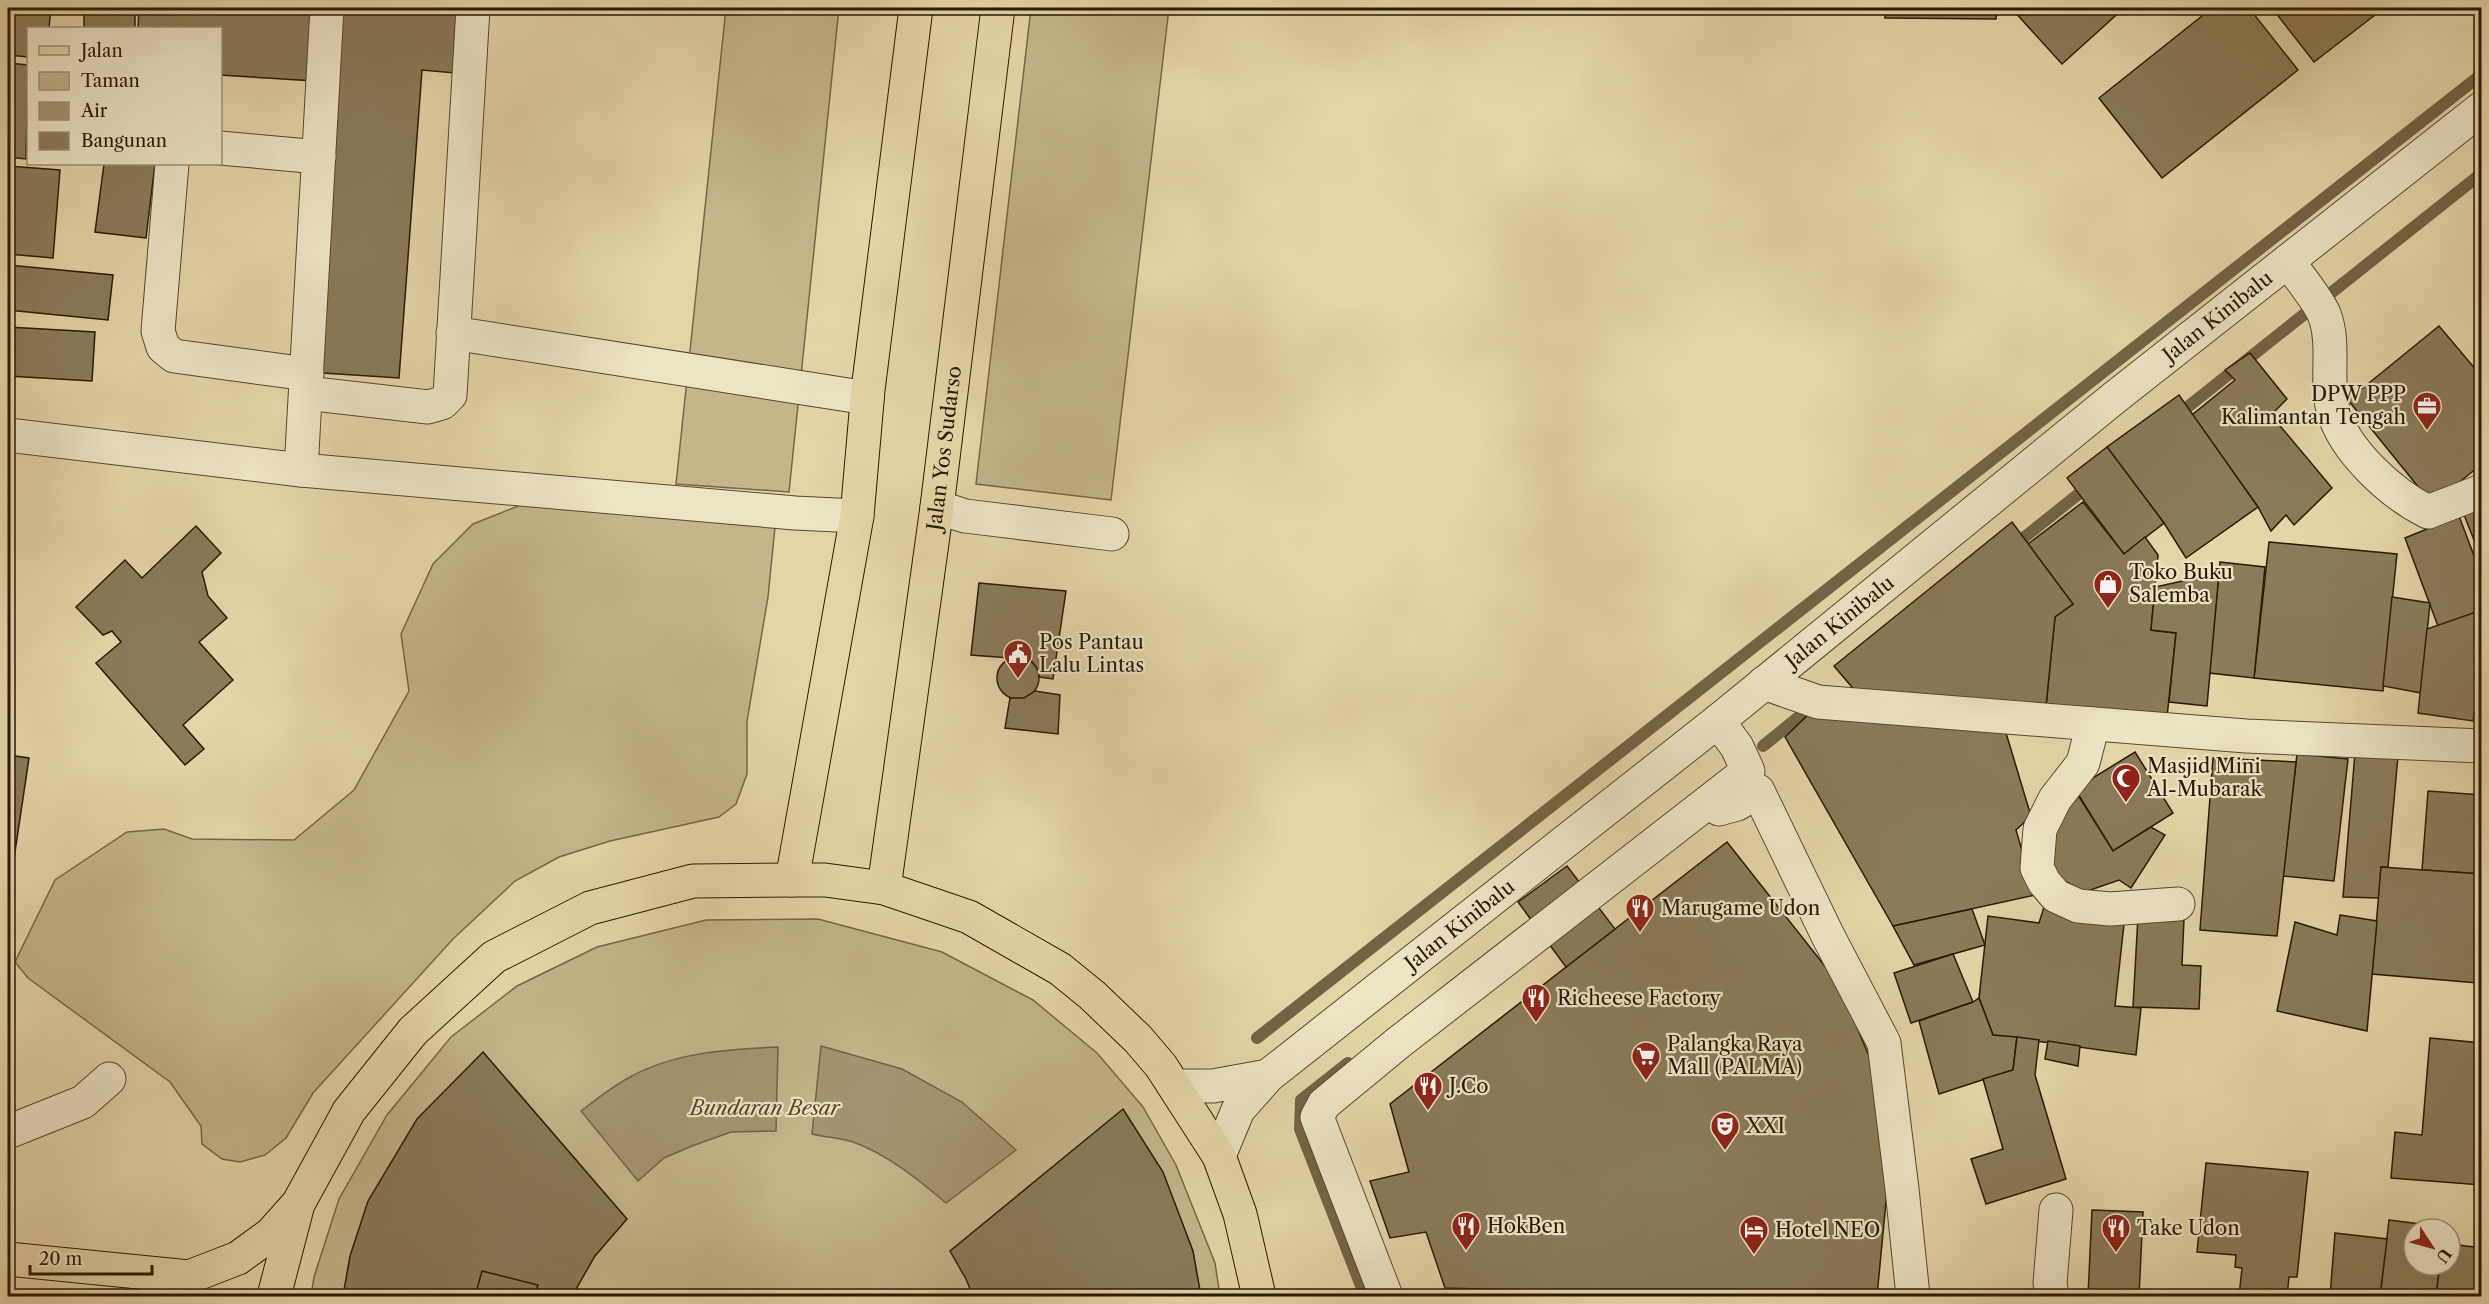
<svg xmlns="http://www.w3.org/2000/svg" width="2489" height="1304" font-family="'Libre Caslon Text',serif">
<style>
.green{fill:#c4b58b;stroke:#766748;stroke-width:1.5}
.water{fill:#a49570;stroke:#736345;stroke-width:1.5}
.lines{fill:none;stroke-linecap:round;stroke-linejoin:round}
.stream{stroke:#736345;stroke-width:12}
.building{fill:#8a7b59;stroke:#291905;stroke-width:1.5}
.minor-casing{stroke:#58482e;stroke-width:35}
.major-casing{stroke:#291905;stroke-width:35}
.highway-casing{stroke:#291905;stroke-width:35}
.minor{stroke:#ede4c6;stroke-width:33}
.major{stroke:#e4d5a7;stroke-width:33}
.highway{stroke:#e4d5a7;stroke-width:33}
.labels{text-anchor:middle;stroke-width:4.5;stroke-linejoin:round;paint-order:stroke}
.street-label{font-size:20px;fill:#291905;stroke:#ede4c6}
.poi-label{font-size:20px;fill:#291905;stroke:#ede4c6;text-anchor:start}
.park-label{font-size:20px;font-style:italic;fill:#58482d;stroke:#ede4c6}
</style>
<rect width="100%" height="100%" fill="#e4d5a7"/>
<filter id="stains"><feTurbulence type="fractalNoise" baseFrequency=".00333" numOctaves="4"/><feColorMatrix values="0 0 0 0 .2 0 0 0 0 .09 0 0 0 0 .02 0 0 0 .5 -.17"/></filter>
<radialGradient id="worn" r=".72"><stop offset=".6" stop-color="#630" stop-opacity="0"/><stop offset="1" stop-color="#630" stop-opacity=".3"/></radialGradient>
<g class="green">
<path d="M 726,8 L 839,8 L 789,492 L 676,484 Z"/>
<path d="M 1031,8 L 1169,8 L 1111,500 L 976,484 Z"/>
<path d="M 523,504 L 775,527 L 768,597 L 747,721 L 747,774 L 736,804 L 719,817 L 610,841 L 559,857 L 515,881 L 453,939 L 313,1093 L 286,1138 L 265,1155 L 240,1162 L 222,1159 L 202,1144 L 201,1126 L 170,1082 L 28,978 L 15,962 L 55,880 L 127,832 L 164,829 L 192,839 L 294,840 L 354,790 L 409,691 L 401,634 L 433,564 L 473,524 Z"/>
<path d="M 818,919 L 942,952 L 1033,1000 L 1097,1053 L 1143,1107 L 1176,1165 L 1215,1263 L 1220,1296 L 311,1296 L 314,1277 L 339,1199 L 387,1115 L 451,1037 L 517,986 L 597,947 L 706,920 Z"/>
</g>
<g class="water">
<path d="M 821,1046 L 902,1069 L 962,1102 L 1016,1150 L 946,1203 C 919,1180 887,1154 853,1142 C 840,1138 825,1137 812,1134 Z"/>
<path d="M 778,1047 L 776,1131 L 731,1132 L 692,1146 L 664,1158 L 638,1181 L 581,1111 C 597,1099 613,1086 630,1077 C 675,1052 729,1049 778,1047 Z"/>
</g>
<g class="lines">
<g class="stream">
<path d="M 2175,417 L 2482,173"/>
<path d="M 2011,548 L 2091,484"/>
<path d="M 1763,746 L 1800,716"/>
<path d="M 1257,1038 L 2482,74"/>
<path d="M 1348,1063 L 1301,1100 L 1300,1129 L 1365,1296"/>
</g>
</g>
<g class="building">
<path d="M 8,8 L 51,8 L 49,28 L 28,28 L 28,57 L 8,55 Z"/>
<rect x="84" y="8" width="51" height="20"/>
<path d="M 139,8 L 472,8 L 466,74 L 422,70 L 399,378 L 308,372 L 331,82 L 220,75 L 220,28 L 138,28 Z"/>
<path d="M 1885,8 L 1997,8 L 1996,19 L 1885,18 Z"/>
<path d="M 2014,8 L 2124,8 L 2062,64 L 2012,9 Z"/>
<path d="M 2212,8 L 2249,8 L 2298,70 L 2162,178 L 2099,98 Z"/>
<path d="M 2272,8 L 2384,8 L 2314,62 Z"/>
<path d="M 8,63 L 28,65 L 26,159 L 8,157 Z"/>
<path d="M 104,164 L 155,164 L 146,238 L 95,232 Z"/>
<path d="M 8,166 L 60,170 L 53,258 L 8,254 Z"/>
<path d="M 8,265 L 113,275 L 108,320 L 8,310 Z"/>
<path d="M 2439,326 L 2482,377 L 2482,464 L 2432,504 L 2348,400 Z"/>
<path d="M 8,327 L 95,332 L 92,381 L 8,376 Z"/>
<path d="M 2250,353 L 2287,399 L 2271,415 L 2332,488 L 2294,525 L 2286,515 L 2271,531 L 2258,507 L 2192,415 L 2235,380 L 2225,370 Z"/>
<path d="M 2179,395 L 2258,507 L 2186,558 L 2164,523 L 2107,447 Z"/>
<path d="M 2107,447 L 2164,523 L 2124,554 L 2067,478 Z"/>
<path d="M 2083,502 L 2124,554 L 2145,537 L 2158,555 L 2151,630 L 2176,633 L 2167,717 L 2046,706 L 2055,617 L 2073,604 L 2028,544 Z"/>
<path d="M 2482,502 L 2482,560 L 2462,510 Z"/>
<path d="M 2459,516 L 2482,577 L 2482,610 L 2438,626 L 2405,538 Z"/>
<path d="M 2012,522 L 2073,604 L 2055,617 L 2046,706 L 1857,693 L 1834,666 Z"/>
<path d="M 196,526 L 221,553 L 202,572 L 208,596 L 227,618 L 199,642 L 233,680 L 183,725 L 204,749 L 185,765 L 96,663 L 121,642 L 112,631 L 103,635 L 76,607 L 125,560 L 142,578 Z"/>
<path d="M 2269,542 L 2397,554 L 2383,691 L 2254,678 Z"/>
<path d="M 2220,562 L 2265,567 L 2254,678 L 2209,673 Z"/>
<path d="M 2219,573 L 2207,706 L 2169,702 L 2176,633 L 2151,630 L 2155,587 Z"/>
<path d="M 979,583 L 1066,591 L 1053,679 L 1039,677 L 1038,671 L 1031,660 L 1020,656 L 1010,658 L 971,655 Z"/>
<path d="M 2392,597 L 2430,603 L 2421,693 L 2383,686 Z"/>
<path d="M 2482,610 L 2482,663 L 2473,721 L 2418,713 L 2427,629 Z"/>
<circle cx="1018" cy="678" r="21"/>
<path d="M 1035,691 L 1060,695 L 1058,734 L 1005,728 L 1010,698 L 1024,698 Z"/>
<path d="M 1811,712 L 2006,733 L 2031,816 L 2016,830 L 2035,895 L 1893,926 L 1785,737 Z"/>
<path d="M 2135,752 L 2173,813 L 2113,851 L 2075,789 Z"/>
<path d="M 2355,753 L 2398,756 L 2388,867 L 2381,867 L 2379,898 L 2343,897 Z"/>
<path d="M 2297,754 L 2348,759 L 2334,881 L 2283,876 Z"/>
<path d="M 8,755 L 29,758 L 8,899 Z"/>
<path d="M 2213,758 L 2296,762 L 2277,936 L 2200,930 Z"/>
<path d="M 2428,791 L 2482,795 L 2482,874 L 2422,870 Z"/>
<path d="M 2078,795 L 2113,851 L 2151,827 L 2165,835 L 2131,888 L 2119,880 L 2073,896 L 2069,883 L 2042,874 L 2052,809 Z"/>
<path d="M 1727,842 L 1839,984 L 1871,1061 L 1888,1181 L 1877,1296 L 1718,1296 L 1445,1288 L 1426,1232 L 1390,1238 L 1370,1181 L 1409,1172 L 1390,1104 Z"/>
<path d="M 1567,866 L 1615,929 L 1566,967 L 1518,902 Z"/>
<path d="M 2381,867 L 2482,874 L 2482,1018 L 2476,1017 L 2478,983 L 2372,974 Z"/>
<path d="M 2044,907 L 2125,915 L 2115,1006 L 2141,1008 L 2136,1055 L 1993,1035 L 1979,998 L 1988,916 L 2039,923 Z"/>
<path d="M 1972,909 L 1985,945 L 1914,965 L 1893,926 Z"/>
<path d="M 2340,915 L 2377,921 L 2367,1031 L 2277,1011 L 2295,922 L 2337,935 Z"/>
<path d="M 2138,916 L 2184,918 L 2182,965 L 2201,966 L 2199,1009 L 2133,1007 Z"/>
<path d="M 1953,954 L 1973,1002 L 1911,1023 L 1894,973 Z"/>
<path d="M 1979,998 L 1993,1035 L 2017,1037 L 2013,1070 L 1939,1094 L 1919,1021 L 1973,1002 Z"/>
<path d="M 2017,1037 L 2039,1040 L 2035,1075 L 2066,1179 L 1986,1204 L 1971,1159 L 2003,1149 L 1983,1079 L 2013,1070 Z"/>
<path d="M 2430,1038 L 2482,1043 L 2482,1185 L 2391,1178 L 2395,1132 L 2422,1135 Z"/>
<path d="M 2048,1041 L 2080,1046 L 2078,1066 L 2045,1059 Z"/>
<path d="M 483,1052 L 627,1219 L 595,1256 L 572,1296 L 343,1296 L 350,1256 L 368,1201 L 417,1119 Z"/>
<path d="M 1123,1109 L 1163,1172 L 1193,1251 L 1201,1296 L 973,1296 L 966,1279 L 950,1251 Z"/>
<path d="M 2206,1163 L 2308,1172 L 2297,1277 L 2289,1277 L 2287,1296 L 2239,1296 L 2242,1268 L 2235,1267 L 2236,1255 L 2197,1252 Z"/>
<path d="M 2092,1210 L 2143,1212 L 2139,1296 L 2088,1296 Z"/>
<path d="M 2389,1220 L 2444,1227 L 2444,1229 L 2414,1229 L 2414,1265 L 2440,1265 L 2436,1296 L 2380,1296 Z"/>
<path d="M 2335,1233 L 2387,1239 L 2380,1296 L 2330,1296 Z"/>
<path d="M 2450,1244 L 2482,1248 L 2482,1296 L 2436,1296 L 2440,1265 L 2450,1265 Z"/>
<path d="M 482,1271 L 538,1285 L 534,1296 L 475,1296 Z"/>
<path d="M 1661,1293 L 1718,1296 L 1661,1296 Z"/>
</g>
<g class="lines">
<g class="minor-casing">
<g id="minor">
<path d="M 220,148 L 319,157"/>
<path d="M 172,164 L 158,331 L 163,347 L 174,356 L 307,374"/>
<path d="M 2288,261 C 2298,276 2317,298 2324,314 C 2336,344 2325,380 2333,410 C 2344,451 2392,494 2428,512 L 2482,491"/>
<path d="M 453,333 L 867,398"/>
<path d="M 306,393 L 428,407 L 442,403 L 450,395 L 473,8"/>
<path d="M 8,435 L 301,470 L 795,513 L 857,516"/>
<path d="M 301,470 L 327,8"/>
<path d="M 937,507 L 965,516 L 1112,534"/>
<path d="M 1764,683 L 1818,702 L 2246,736 L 2482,746"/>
<path d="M 2093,724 L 2083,763 L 2055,799 L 2040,829 L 2037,868 L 2044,882 L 2056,896 L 2078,906 L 2110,909 L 2178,904"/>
<path d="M 1719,809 L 1737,804 L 1758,791 L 1828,936 L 1884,1043 L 1902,1189 L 1913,1296"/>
<path id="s1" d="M 1175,1086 L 1213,1086 L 1268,1076 L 1718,721 L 2114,398 L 2482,108"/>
<path d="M 8,1132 L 83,1102 L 109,1079"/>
<path d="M 1219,1156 L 1238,1110 L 1268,1076"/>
<path d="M 1386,1296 L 1317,1117 L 1324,1104 L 1398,1043 L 1748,771 L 1737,747 L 1718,721"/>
<path d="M 2052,1296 L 2050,1283 L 2056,1210"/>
</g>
</g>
<g class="major-casing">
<g id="major">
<path d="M 792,880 L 857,516 L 868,390 L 916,8"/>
<path id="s2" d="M 884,888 L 937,507 L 998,8"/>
</g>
</g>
<g class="highway-casing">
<g id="highway">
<path d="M 8,1259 L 189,1277 L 238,1258 L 271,1234 L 296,1206"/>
<path d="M 274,1296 L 298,1204 L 349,1111 L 413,1031 L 494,957 L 590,908 L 693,881 L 792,880 L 825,880 L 884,888 L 969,917 L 1060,969 L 1092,995 L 1138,1039 L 1161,1066 L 1219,1156 L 1240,1214 L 1259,1296"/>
</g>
</g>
<use href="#minor" class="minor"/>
<use href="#major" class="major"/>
<use href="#highway" class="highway"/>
</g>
<defs>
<g id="office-pin" transform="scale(1.5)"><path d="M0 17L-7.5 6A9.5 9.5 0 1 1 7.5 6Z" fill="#8f2418" stroke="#ede4c6"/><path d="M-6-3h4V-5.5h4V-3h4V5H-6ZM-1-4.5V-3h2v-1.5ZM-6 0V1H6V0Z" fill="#fff"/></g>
<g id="shop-pin" transform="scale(1.5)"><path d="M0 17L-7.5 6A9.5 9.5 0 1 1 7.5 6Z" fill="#8f2418" stroke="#ede4c6"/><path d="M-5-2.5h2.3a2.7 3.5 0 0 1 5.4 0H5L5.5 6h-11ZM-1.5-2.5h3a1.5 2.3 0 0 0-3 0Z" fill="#fff"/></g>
<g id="civic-pin" transform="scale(1.5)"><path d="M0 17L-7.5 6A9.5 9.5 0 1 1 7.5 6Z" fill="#8f2418" stroke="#ede4c6"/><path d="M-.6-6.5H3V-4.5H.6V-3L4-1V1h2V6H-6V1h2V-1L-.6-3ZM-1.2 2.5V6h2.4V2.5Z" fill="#fff"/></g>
<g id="mosque-pin" transform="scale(1.5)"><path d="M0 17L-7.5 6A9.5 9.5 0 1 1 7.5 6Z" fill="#8f2418" stroke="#ede4c6"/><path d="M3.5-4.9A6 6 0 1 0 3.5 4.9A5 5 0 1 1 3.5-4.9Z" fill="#fff"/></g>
<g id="restaurant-pin" transform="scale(1.5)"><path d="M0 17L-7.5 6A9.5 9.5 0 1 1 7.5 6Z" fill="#8f2418" stroke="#ede4c6"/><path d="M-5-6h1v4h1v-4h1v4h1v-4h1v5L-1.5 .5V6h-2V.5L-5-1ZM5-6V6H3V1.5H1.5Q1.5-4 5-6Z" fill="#fff"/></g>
<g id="supermarket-pin" transform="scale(1.5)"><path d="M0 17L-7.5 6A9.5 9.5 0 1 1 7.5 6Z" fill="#8f2418" stroke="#ede4c6"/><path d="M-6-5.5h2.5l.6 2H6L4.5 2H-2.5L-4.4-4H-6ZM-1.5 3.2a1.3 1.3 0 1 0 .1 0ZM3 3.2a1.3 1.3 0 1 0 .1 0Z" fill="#fff"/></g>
<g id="theatre-pin" transform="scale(1.5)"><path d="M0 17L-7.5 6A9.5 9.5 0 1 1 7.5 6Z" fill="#8f2418" stroke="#ede4c6"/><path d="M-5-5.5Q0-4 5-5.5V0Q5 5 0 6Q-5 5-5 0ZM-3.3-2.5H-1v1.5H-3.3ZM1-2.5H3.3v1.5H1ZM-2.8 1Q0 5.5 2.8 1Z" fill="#fff"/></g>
<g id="hotel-pin" transform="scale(1.5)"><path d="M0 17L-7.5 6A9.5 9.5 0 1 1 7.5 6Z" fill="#8f2418" stroke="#ede4c6"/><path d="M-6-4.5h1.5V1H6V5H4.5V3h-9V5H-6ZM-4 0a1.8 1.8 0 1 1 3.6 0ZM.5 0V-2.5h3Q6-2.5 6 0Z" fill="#fff"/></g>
</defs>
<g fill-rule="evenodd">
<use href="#office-pin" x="2427" y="406"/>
<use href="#shop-pin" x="2108" y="584"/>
<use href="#civic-pin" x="1018" y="654"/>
<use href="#mosque-pin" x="2126" y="778"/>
<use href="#restaurant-pin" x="1640" y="908"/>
<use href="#restaurant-pin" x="1536" y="998"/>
<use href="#supermarket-pin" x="1646" y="1056"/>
<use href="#restaurant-pin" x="1428" y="1086"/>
<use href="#theatre-pin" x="1725" y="1126"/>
<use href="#restaurant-pin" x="1466" y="1226"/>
<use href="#restaurant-pin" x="2116" y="1228"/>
<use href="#hotel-pin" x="1754" y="1230"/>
</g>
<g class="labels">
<g class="street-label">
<text dy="7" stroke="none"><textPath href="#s1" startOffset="1310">Jalan Kinibalu</textPath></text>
<text dy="7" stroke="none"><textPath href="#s2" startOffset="444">Jalan Yos Sudarso</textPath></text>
<text dy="7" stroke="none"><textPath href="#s1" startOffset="824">Jalan Kinibalu</textPath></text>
<text dy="7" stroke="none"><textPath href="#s1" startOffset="338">Jalan Kinibalu</textPath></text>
</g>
<g class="poi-label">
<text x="2406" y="401" text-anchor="end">DPW PPP<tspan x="2406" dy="23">Kalimantan Tengah</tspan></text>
<text x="2129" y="579">Toko Buku<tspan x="2129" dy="23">Salemba</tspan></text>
<text x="1039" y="649">Pos Pantau<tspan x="1039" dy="23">Lalu Lintas</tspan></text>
<text x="2147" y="773">Masjid Mini<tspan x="2147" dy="23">Al-Mubarak</tspan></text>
<text x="1661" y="915">Marugame Udon</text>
<text x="1557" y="1005">Richeese Factory</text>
<text x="1667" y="1051">Palangka Raya<tspan x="1667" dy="23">Mall (PALMA)</tspan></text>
<text x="1449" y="1093">J.Co</text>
<text x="1746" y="1133">XXI</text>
<text x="1487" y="1233">HokBen</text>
<text x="2137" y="1235">Take Udon</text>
<text x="1775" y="1237">Hotel NEO</text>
</g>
<g class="park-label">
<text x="765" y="1115">Bundaran Besar</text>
</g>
</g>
<rect width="2489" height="1304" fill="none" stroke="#e4d5a7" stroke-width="30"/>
<rect x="9" y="9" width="2471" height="1286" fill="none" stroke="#291905" stroke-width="3"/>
<rect x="15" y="15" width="2459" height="1274" fill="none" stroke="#291905" stroke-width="1.5"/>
<rect x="27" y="27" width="195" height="138" fill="#ede4c6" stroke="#9f9379" stroke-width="1.5"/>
<rect x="39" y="46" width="30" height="9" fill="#e4d5a7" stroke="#9f9379" stroke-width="1.5"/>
<text x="81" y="57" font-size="18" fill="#291905">Jalan</text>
<rect x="39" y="72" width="30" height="18" fill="#c4b58b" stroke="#9f9379" stroke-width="1.5"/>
<text x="81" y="87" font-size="18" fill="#291905">Taman</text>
<rect x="39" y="102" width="30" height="18" fill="#a49570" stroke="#9f9379" stroke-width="1.5"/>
<text x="81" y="117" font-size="18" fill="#291905">Air</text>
<rect x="39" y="132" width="30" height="18" fill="#8a7b59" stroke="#9f9379" stroke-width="1.5"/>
<text x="81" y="147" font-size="18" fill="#291905">Bangunan</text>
<g transform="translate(2432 1247) rotate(126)"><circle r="28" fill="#ede4c6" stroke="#9f9379" stroke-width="1.5"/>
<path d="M0-4.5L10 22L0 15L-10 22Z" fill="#8f2418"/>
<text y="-9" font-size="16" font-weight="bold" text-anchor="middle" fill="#291905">U</text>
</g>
<path d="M30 1265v9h122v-9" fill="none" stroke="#291905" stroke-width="3"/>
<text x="39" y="1265" font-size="18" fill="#291905" stroke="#ede4c6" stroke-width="4.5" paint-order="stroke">20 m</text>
<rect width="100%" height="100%" filter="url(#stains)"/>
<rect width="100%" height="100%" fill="url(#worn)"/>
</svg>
